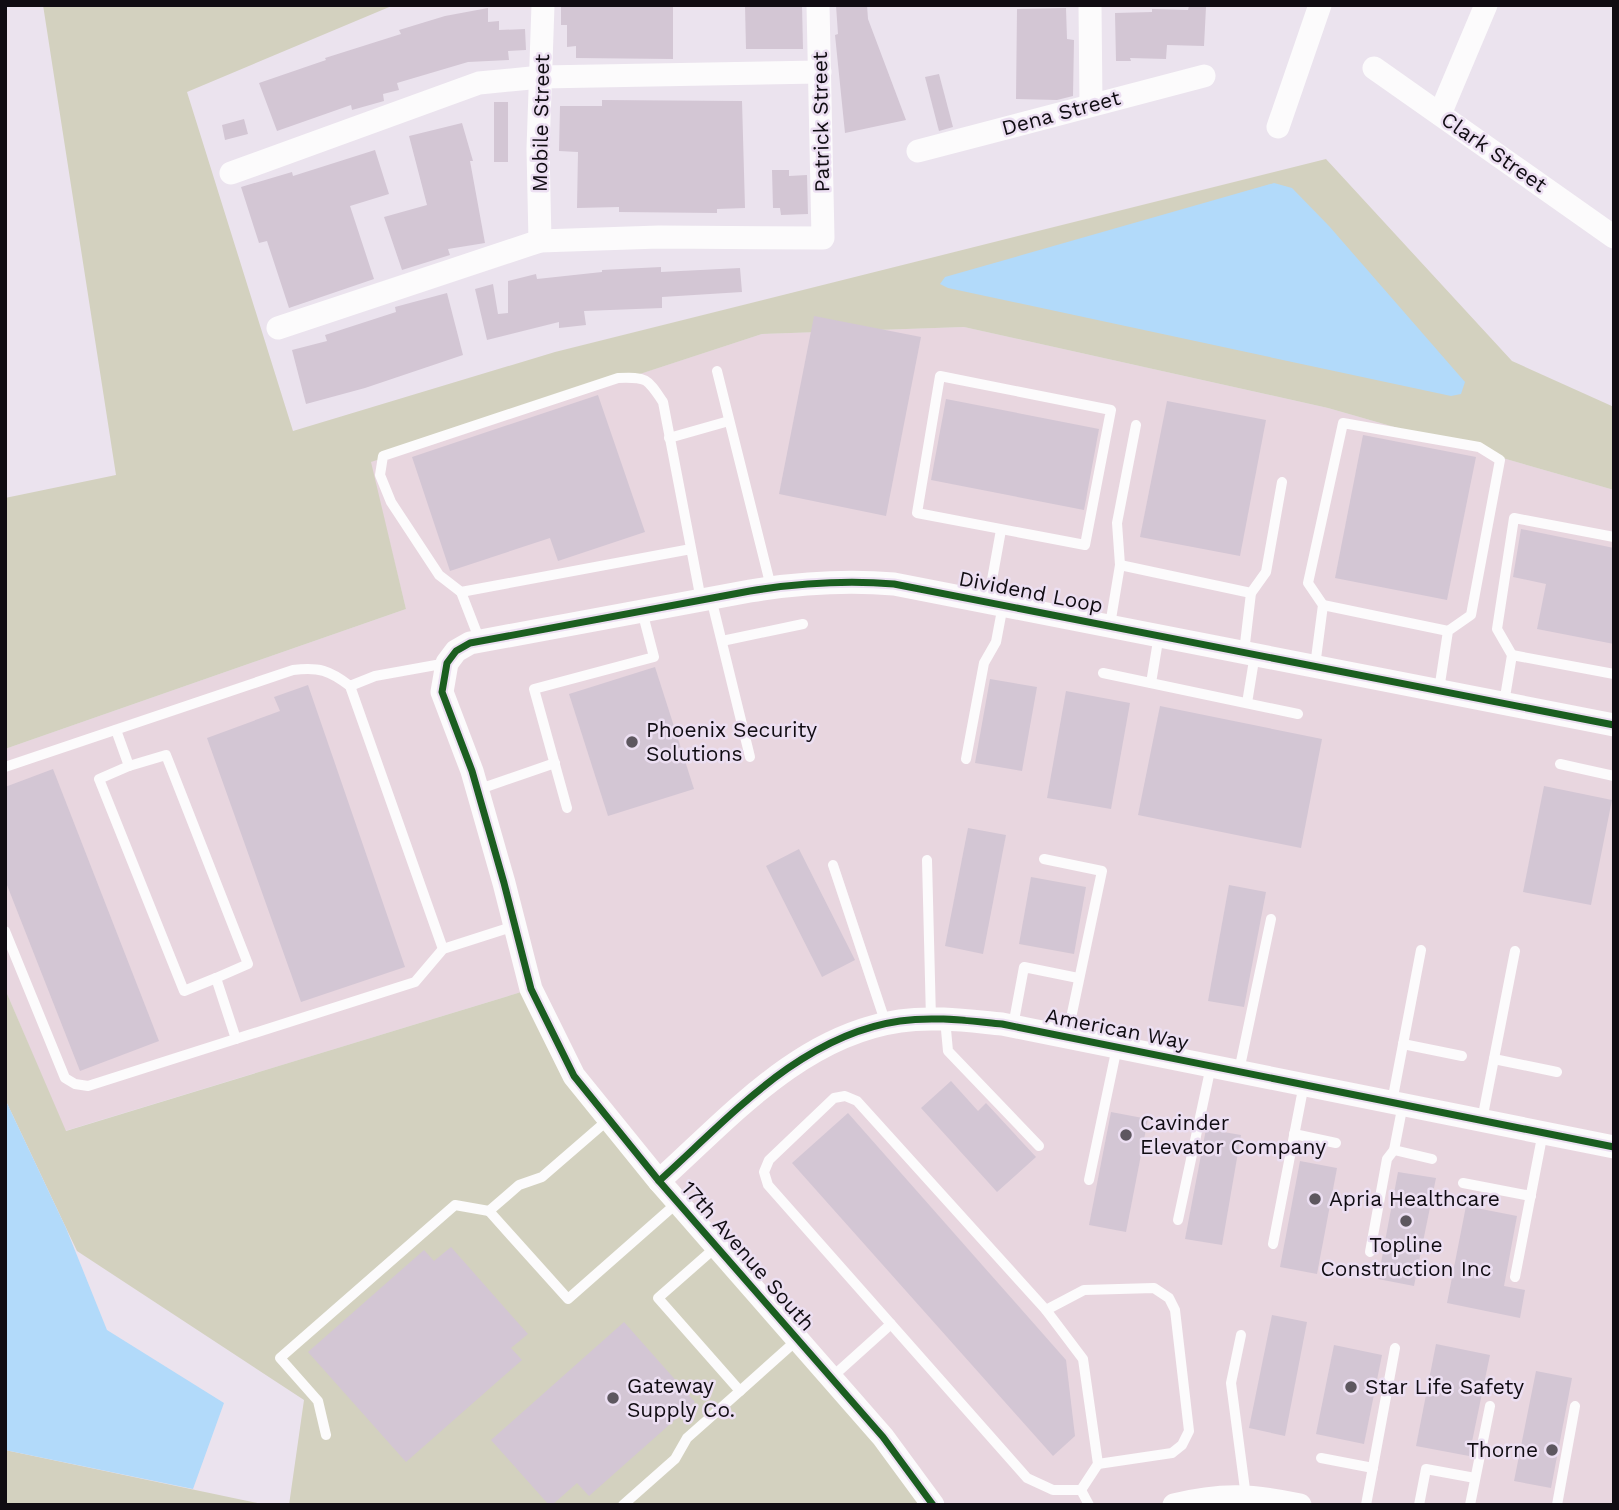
<svg xmlns="http://www.w3.org/2000/svg" width="1619" height="1510" font-family="'Work Sans',sans-serif">
<style>
.industrial{fill:#e8d6df}
.green{fill:#d3d1bf}
.water{fill:#b2dafa}
.building{fill:#d3c6d4}
.lines{fill:none;stroke-linecap:round;stroke-linejoin:round}
.service{stroke:#fcfbfc;stroke-width:10}
.minor{stroke:#fcfbfc;stroke-width:23}
.cycleway-casing{stroke:#ecdff2;stroke-width:11}
.cycleway{stroke:#1b5e20;stroke-width:7}
.poi-dot{fill:#5d575f;stroke:#ecdff2;stroke-width:2.5}
.labels{text-anchor:middle;stroke-width:5;stroke-linejoin:round;paint-order:stroke}
.street-label{font-size:21px;fill:#100c12;stroke:#ecdff2}
.poi-label{font-size:21px;fill:#100c12;stroke:#ecdff2;text-anchor:start}
</style>
<rect width="100%" height="100%" fill="#ebe3ee"/>
<path class="industrial" d="M 964,327 L 1328,408 L 1614,490 L 1614,1505 L 933,1505 L 589,1095 L 531,989 L 65,1131 L 5,989 L 5,749 L 406,609 L 370,462 L 762,334 Z"/>
<g class="green">
<path d="M 43,5 L 394,5 L 187,92 L 293,431 L 555,352 L 1326,159 L 1512,361 L 1614,407 L 1614,490 L 1328,408 L 964,327 L 762,334 L 371,462 L 406,609 L 5,749 L 5,498 L 116,475 Z"/>
<path d="M 5,989 L 66,1131 L 531,989 L 575,1076 L 933,1505 L 289,1505 L 304,1400 L 77,1251 L 5,1099 Z"/>
<path d="M 5,1450 L 267,1505 L 5,1505 Z"/>
</g>
<g class="water">
<path d="M 1274,183 L 1292,188 L 1329,226 L 1465,382 L 1461,394 L 1451,396 L 948,288 L 940,284 L 945,277 Z"/>
<path d="M 5,1099 L 66,1228 L 107,1330 L 224,1403 L 193,1489 L 5,1450 Z"/>
</g>
<g class="building">
<path d="M 561,5 L 673,5 L 673,59 L 576,58 L 576,46 L 567,47 L 567,25 L 561,25 Z"/>
<path d="M 745,5 L 802,5 L 803,49 L 746,49 Z"/>
<path d="M 836,5 L 867,5 L 868,19 L 906,120 L 845,133 L 835,35 L 838,34 Z"/>
<path d="M 1189,6 L 1206,7 L 1204,46 L 1167,45 L 1166,59 L 1130,58 L 1131,61 L 1116,61 L 1115,13 L 1152,12 L 1152,9 L 1188,10 Z"/>
<path d="M 488,8 L 488,22 L 499,21 L 499,30 L 525,29 L 526,50 L 508,51 L 509,60 L 468,62 L 397,83 L 399,90 L 383,94 L 384,101 L 352,110 L 351,105 L 277,131 L 259,83 L 326,60 L 325,58 L 401,34 L 399,30 L 445,16 Z"/>
<path d="M 1066,8 L 1067,39 L 1074,40 L 1073,96 L 1057,100 L 1016,99 L 1017,9 Z"/>
<path d="M 939,74 L 953,127 L 939,131 L 925,77 Z"/>
<path d="M 602,100 L 742,101 L 745,208 L 717,209 L 717,213 L 619,212 L 619,207 L 577,208 L 578,152 L 559,151 L 560,106 L 602,106 Z"/>
<rect x="494" y="102" width="14" height="60"/>
<path d="M 244,119 L 248,134 L 225,140 L 222,125 Z"/>
<path d="M 462,123 L 473,161 L 470,161 L 485,243 L 448,249 L 450,255 L 402,270 L 384,217 L 427,205 L 409,136 Z"/>
<path d="M 375,150 L 389,194 L 350,206 L 374,279 L 289,308 L 267,241 L 259,243 L 241,187 L 292,172 L 293,176 Z"/>
<path d="M 772,170 L 789,170 L 789,176 L 807,175 L 808,214 L 781,215 L 780,208 L 773,208 Z"/>
<path d="M 661,267 L 661,272 L 740,268 L 742,292 L 662,297 L 662,308 L 584,311 L 586,325 L 559,328 L 559,322 L 487,340 L 475,289 L 493,284 L 498,314 L 508,313 L 508,281 L 536,274 L 537,279 L 602,272 L 602,270 Z"/>
<path d="M 447,293 L 463,355 L 365,388 L 306,404 L 292,350 L 327,341 L 325,335 L 396,312 L 395,307 Z"/>
<path d="M 814,316 L 921,337 L 886,516 L 779,494 Z"/>
<path d="M 598,395 L 645,532 L 558,561 L 550,538 L 450,571 L 412,457 Z"/>
<path d="M 946,399 L 1099,429 L 1084,510 L 931,480 Z"/>
<path d="M 1167,401 L 1266,420 L 1240,556 L 1140,537 Z"/>
<path d="M 1363,435 L 1476,457 L 1447,600 L 1335,578 Z"/>
<path d="M 1521,529 L 1614,548 L 1614,644 L 1537,629 L 1546,584 L 1513,577 Z"/>
<path d="M 655,667 L 694,789 L 608,816 L 569,694 Z"/>
<path d="M 990,679 L 1037,687 L 1022,771 L 975,763 Z"/>
<path d="M 308,685 L 405,967 L 301,1002 L 207,738 L 280,711 L 274,697 Z"/>
<path d="M 1066,691 L 1130,703 L 1111,809 L 1047,798 Z"/>
<path d="M 1160,706 L 1322,739 L 1301,848 L 1138,815 Z"/>
<path d="M 53,769 L 159,1041 L 80,1071 L 5,880 L 5,787 Z"/>
<path d="M 1544,786 L 1612,800 L 1591,905 L 1523,892 Z"/>
<path d="M 968,828 L 1006,835 L 983,954 L 945,946 Z"/>
<path d="M 799,849 L 855,960 L 822,977 L 766,866 Z"/>
<path d="M 1031,877 L 1086,887 L 1074,954 L 1019,944 Z"/>
<path d="M 1229,885 L 1266,892 L 1244,1007 L 1208,1001 Z"/>
<path d="M 951,1081 L 978,1111 L 986,1103 L 1036,1157 L 997,1192 L 921,1108 Z"/>
<path d="M 1111,1112 L 1148,1119 L 1126,1232 L 1089,1225 Z"/>
<path d="M 848,1113 L 1066,1360 L 1075,1436 L 1053,1456 L 792,1163 Z"/>
<path d="M 1206,1129 L 1241,1135 L 1222,1245 L 1185,1239 Z"/>
<path d="M 1300,1161 L 1337,1168 L 1317,1274 L 1280,1267 Z"/>
<path d="M 1398,1172 L 1436,1178 L 1414,1286 L 1378,1279 Z"/>
<path d="M 1466,1206 L 1517,1216 L 1504,1286 L 1525,1290 L 1520,1318 L 1447,1303 Z"/>
<path d="M 451,1247 L 528,1334 L 511,1348 L 522,1360 L 406,1462 L 308,1352 L 424,1250 L 434,1261 Z"/>
<path d="M 1272,1315 L 1307,1322 L 1285,1436 L 1249,1428 Z"/>
<path d="M 624,1322 L 695,1402 L 589,1496 L 577,1483 L 552,1505 L 549,1505 L 491,1440 Z"/>
<path d="M 1436,1344 L 1490,1355 L 1469,1456 L 1416,1446 Z"/>
<path d="M 1334,1345 L 1382,1355 L 1364,1444 L 1316,1434 Z"/>
<path d="M 1536,1371 L 1572,1378 L 1551,1488 L 1514,1481 Z"/>
</g>
<g class="lines">
<g class="service">
<path d="M 717,371 L 771,587"/>
<path d="M 940,376 L 1111,410 L 1085,545 L 917,513 Z"/>
<path d="M 669,438 L 729,421"/>
<path d="M 691,549 L 461,592 L 439,575 L 391,502 L 380,475 L 383,456 L 618,378 C 647,377 647,378 663,402 L 701,600"/>
<path d="M 1120,565 L 1251,593"/>
<path d="M 461,592 L 480,641"/>
<path d="M 711,598 L 750,757"/>
<path d="M 988,602 L 1001,530"/>
<path d="M 1323,605 L 1448,631"/>
<path d="M 1110,625 L 1120,565 L 1117,523 L 1136,425"/>
<path d="M 722,641 L 803,624"/>
<path d="M 1244,652 L 1251,593 L 1266,572 L 1282,482"/>
<path d="M 1512,655 L 1614,674"/>
<path d="M 1315,666 L 1323,605 L 1308,583 L 1343,423 L 1479,447 L 1500,460 L 1471,615 L 1448,631 L 1439,690"/>
<path d="M 1103,673 L 1298,714"/>
<path d="M 1151,683 L 1159,635"/>
<path d="M 350,686 L 443,949"/>
<path d="M 1247,703 L 1255,654"/>
<path d="M 1504,703 L 1512,655 L 1497,629 L 1514,518 L 1614,537"/>
<path d="M 116,730 L 129,766 L 99,779 L 184,991 L 216,978 L 236,1039"/>
<path d="M 966,759 L 984,663 L 996,642 L 1003,605"/>
<path d="M 1560,764 L 1614,776"/>
<path d="M 129,766 L 166,755 L 248,964 L 216,978"/>
<path d="M 5,767 L 293,670 C 319,667 329,670 350,686 L 375,676 L 447,663"/>
<path d="M 477,790 L 555,763"/>
<path d="M 567,808 L 534,689 L 654,657 L 642,611"/>
<path d="M 1044,859 L 1102,871 L 1067,1037"/>
<path d="M 927,860 L 931,1019"/>
<path d="M 833,865 L 886,1024"/>
<path d="M 5,931 L 65,1078 L 75,1084 L 88,1086 L 415,982 L 443,949 L 515,926"/>
<path d="M 945,1019 L 948,1051 L 1039,1146"/>
<path d="M 1013,1026 L 1024,967 L 1078,978"/>
<path d="M 1403,1044 L 1462,1056"/>
<path d="M 1494,1059 L 1557,1072"/>
<path d="M 1239,1071 L 1271,919"/>
<path d="M 845,1096 L 857,1101 L 1046,1310 L 1083,1359 L 1098,1464 L 1081,1490 L 1053,1490 L 1027,1478 L 768,1185 L 764,1172 L 769,1160 L 834,1098 Z"/>
<path d="M 1392,1102 L 1421,950"/>
<path d="M 609,1119 L 542,1177 L 519,1185 L 489,1211 L 568,1299 L 677,1203"/>
<path d="M 1482,1120 L 1515,951"/>
<path d="M 1294,1134 L 1336,1143"/>
<path d="M 1394,1150 L 1432,1159"/>
<path d="M 1089,1180 L 1117,1047"/>
<path d="M 1463,1183 L 1531,1196"/>
<path d="M 1178,1220 L 1211,1066"/>
<path d="M 1273,1244 L 1304,1084"/>
<path d="M 716,1247 L 658,1298 L 740,1391 L 797,1340"/>
<path d="M 1370,1252 L 1387,1159 L 1394,1150 L 1403,1104"/>
<path d="M 1515,1277 L 1543,1132"/>
<path d="M 1046,1310 L 1084,1290 L 1154,1288 L 1169,1298 L 1175,1310 L 1189,1431 L 1182,1445 L 1172,1453 L 1098,1464"/>
<path d="M 1241,1335 L 1231,1383 L 1246,1497"/>
<path d="M 831,1378 L 891,1324"/>
<path d="M 326,1435 L 318,1401 L 280,1358 L 455,1205 L 489,1211"/>
<path d="M 1321,1458 L 1373,1468"/>
<path d="M 1081,1490 L 1089,1505"/>
<path d="M 623,1505 L 675,1459 L 687,1438 L 740,1391"/>
<path d="M 1366,1505 L 1395,1348"/>
<path d="M 1419,1505 L 1426,1469 L 1475,1478"/>
<path d="M 1470,1505 L 1490,1406"/>
<path d="M 1557,1505 L 1575,1406"/>
</g>
<g class="minor">
<path d="M 1090,5 L 1091,105"/>
<path d="M 1374,68 L 1614,237"/>
<path d="M 1440,114 L 1486,5"/>
<path d="M 1278,127 L 1320,5"/>
<path d="M 918,151 L 1204,76"/>
<path d="M 231,173 L 479,83 L 541,77 L 820,72"/>
<path d="M 540,241 L 538,149 L 543,5"/>
<path d="M 278,328 L 540,241 L 659,237 L 823,238 L 818,5"/>
<path d="M 659,1181 C 730,1117 801,1035 900,1021 C 934,1016 969,1021 1002,1024 L 1614,1147"/>
<path d="M 933,1505 L 883,1437 L 659,1181 L 574,1076 L 531,989 L 504,883 L 472,771 L 442,692 L 447,663 L 456,651 L 470,643 L 750,591 C 799,583 845,580 894,584 L 1614,725"/>
<path d="M 1174,1505 C 1222,1493 1253,1495 1300,1505"/>
</g>
<g class="cycleway-casing">
<g id="cycleway">
<path d="M 659,1181 C 730,1117 801,1035 900,1021 C 934,1016 969,1021 1002,1024 L 1614,1147"/>
<path d="M 933,1505 L 883,1437 L 659,1181 L 574,1076 L 531,989 L 504,883 L 472,771 L 442,692 L 447,663 L 456,651 L 470,643 L 750,591 C 799,583 845,580 894,584 L 1614,725"/>
</g>
</g>
<use href="#cycleway" class="cycleway"/>
</g>
<g class="poi-dot">
<circle cx="632" cy="742" r="7"/>
<circle cx="1126" cy="1135" r="7"/>
<circle cx="1315" cy="1199" r="7"/>
<circle cx="1406" cy="1221" r="7"/>
<circle cx="1351" cy="1387" r="7"/>
<circle cx="613" cy="1398" r="7"/>
<circle cx="1552" cy="1450" r="7"/>
</g>
<g class="labels">
<g class="street-label">
<text transform="translate(1061 113) rotate(-15)" y="7">Dena Street</text>
<text transform="translate(821 122) rotate(-91)" y="7">Patrick Street</text>
<text transform="translate(541 123) rotate(-89)" y="7">Mobile Street</text>
<text transform="translate(1494 152) rotate(35)" y="7">Clark Street</text>
<text transform="translate(1031 592) rotate(11)" y="7">Dividend Loop</text>
<text transform="translate(1117 1029) rotate(11)" y="7">American Way</text>
<text transform="translate(748 1256) rotate(49)" y="7">17th Avenue South</text>
</g>
<g class="poi-label">
<text x="646" y="737">Phoenix Security<tspan x="646" dy="24">Solutions</tspan></text>
<text x="1140" y="1130">Cavinder<tspan x="1140" dy="24">Elevator Company</tspan></text>
<text x="1329" y="1206">Apria Healthcare</text>
<text x="1406" y="1252" text-anchor="middle">Topline<tspan x="1406" dy="24">Construction Inc</tspan></text>
<text x="627" y="1393">Gateway<tspan x="627" dy="24">Supply Co.</tspan></text>
<text x="1365" y="1394">Star Life Safety</text>
<text x="1538" y="1457" text-anchor="end">Thorne</text>
</g>
</g>
<rect width="1619" height="1510" fill="none" stroke="#100c12" stroke-width="14"/>
</svg>
